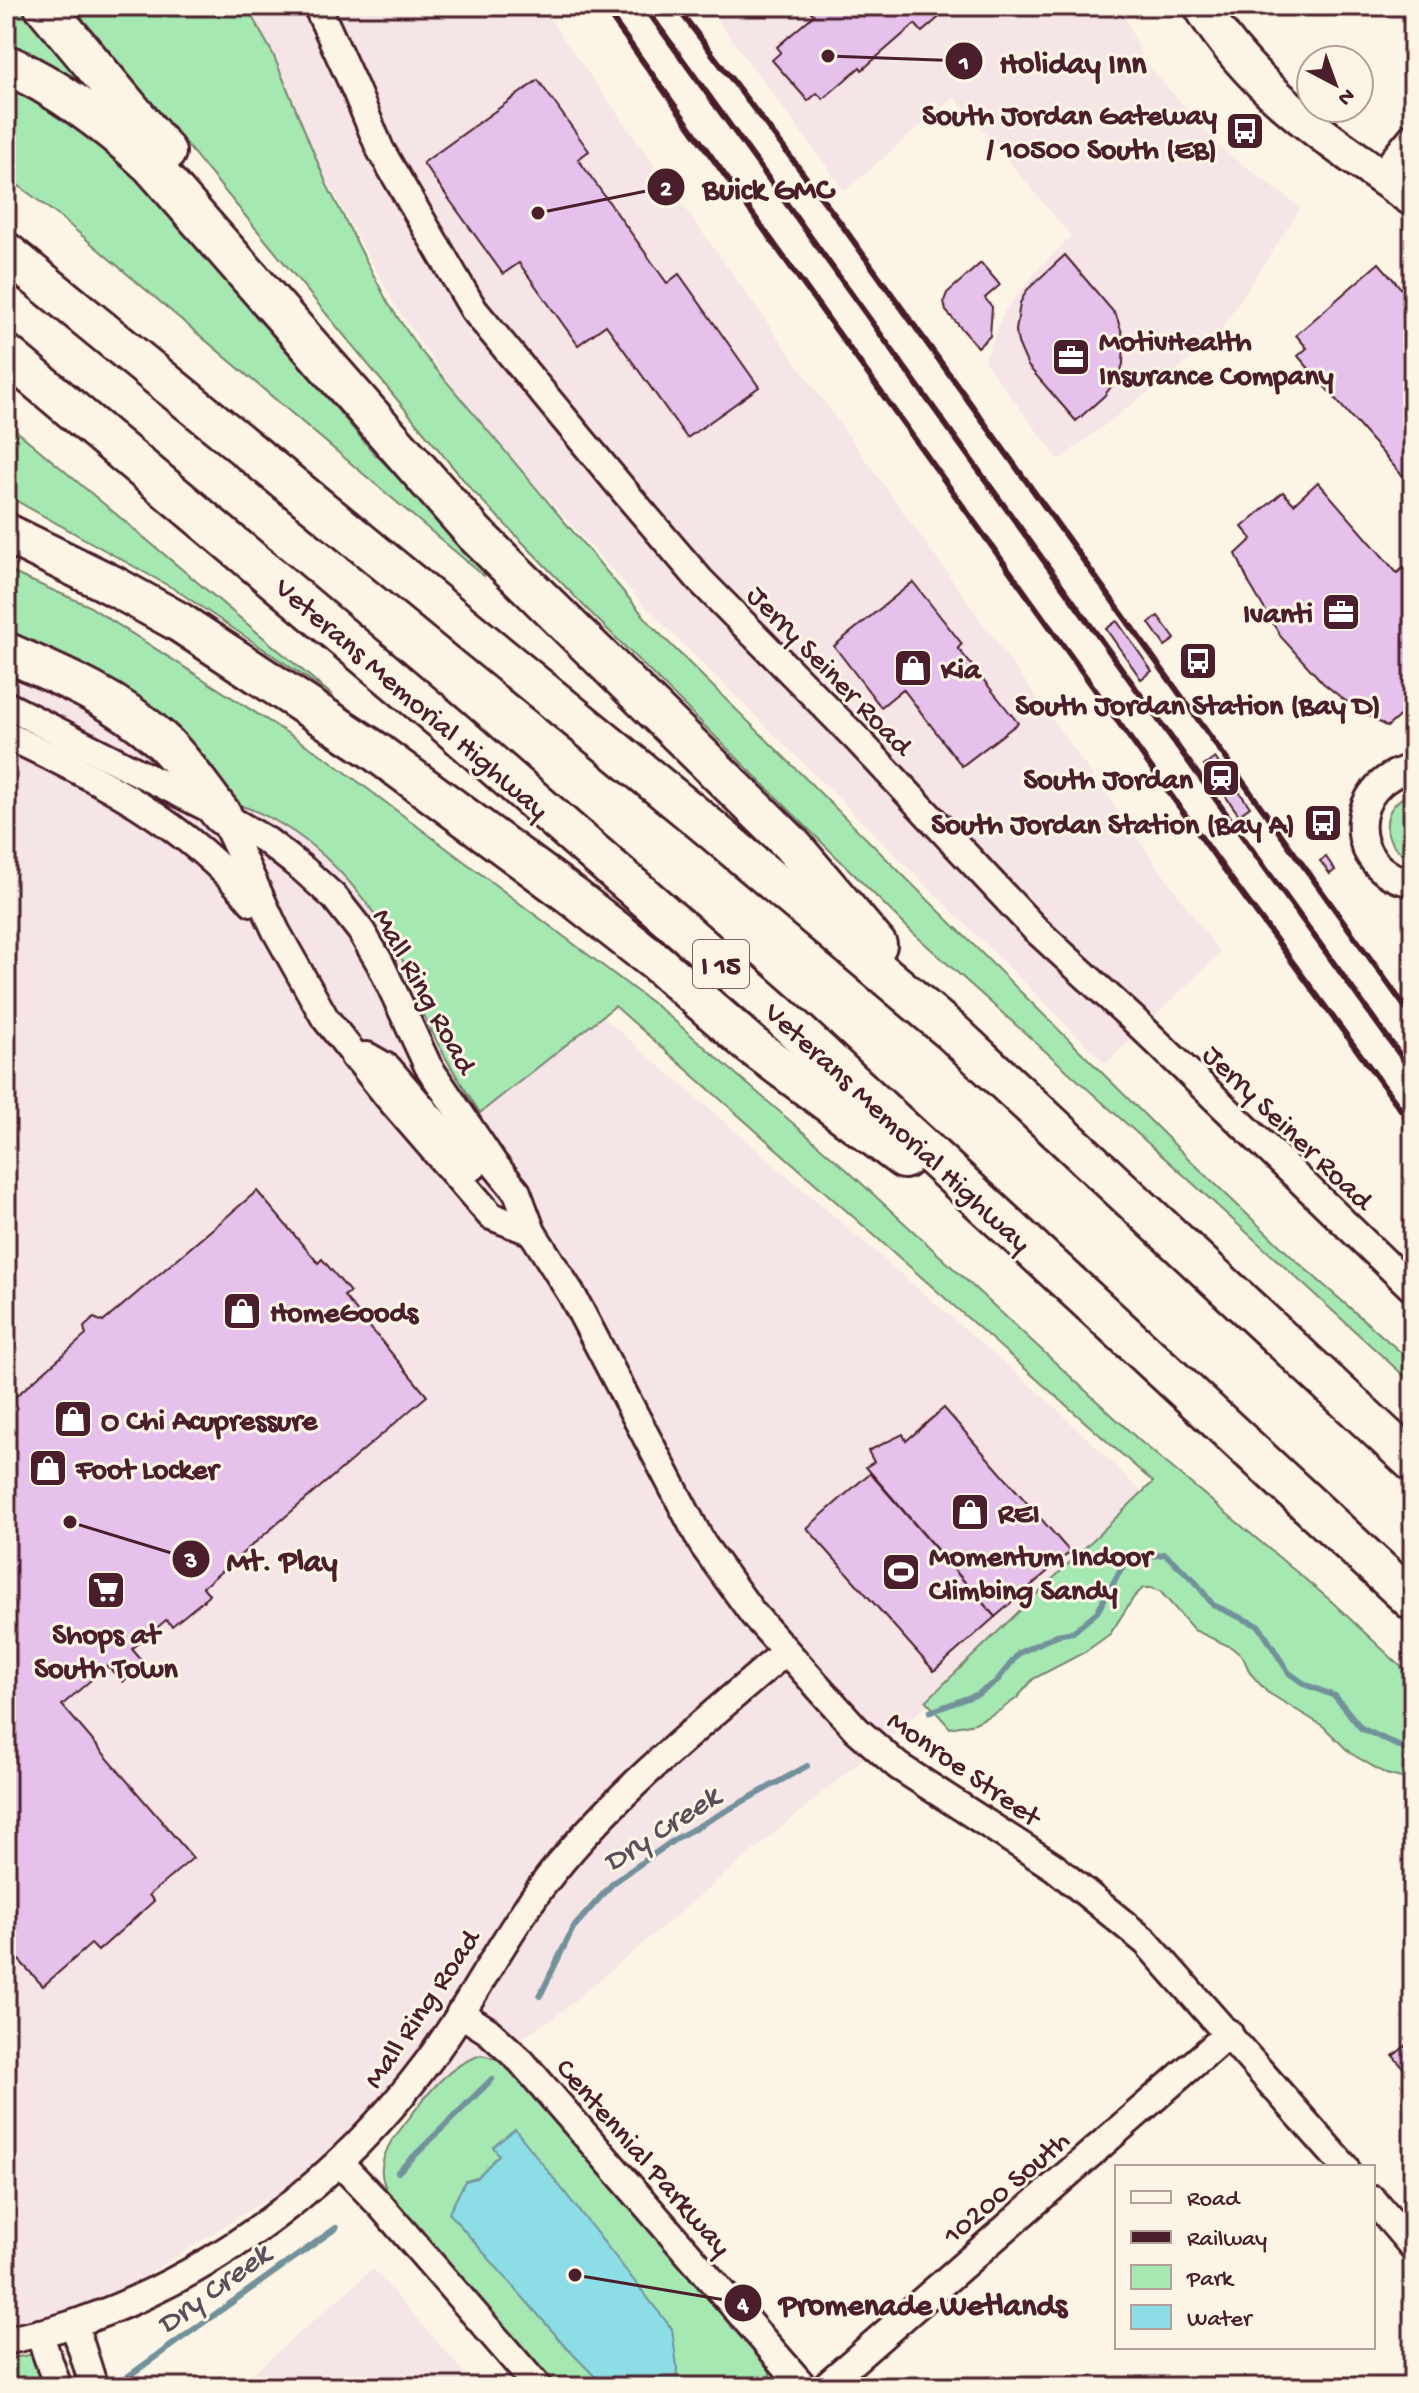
<svg xmlns="http://www.w3.org/2000/svg" width="1419" height="2393" font-family="'Gochi Hand',sans-serif">
<style>
.built{fill:#f5e5e7}
.green{fill:#a5e8b2;stroke:#78846e;stroke-width:2}
.water{fill:#8cdde6;stroke:#72919b;stroke-width:2}
.lines{fill:none;stroke-linecap:round;stroke-linejoin:round}
.stream{stroke:#72919b;stroke-width:6}
.building{fill:#e6c1ec;stroke:#4a1f2b;stroke-width:2}
.minor-casing{stroke:#4a1f2b;stroke-width:32}
.major-casing{stroke:#4a1f2b;stroke-width:40}
.highway-casing{stroke:#4a1f2b;stroke-width:44}
.minor{stroke:#fcf5e5;stroke-width:26}
.major{stroke:#fcf5e5;stroke-width:34}
.highway{stroke:#fcf5e5;stroke-width:38}
.rail{stroke:#4a1f2b;stroke-width:6}
.labels{text-anchor:middle;stroke-width:6;stroke-linejoin:round;paint-order:stroke}
.shield{fill:#fcf5e5;stroke:#7f5f63;stroke-width:2}
.shield-label{font-size:28px;font-weight:bold;fill:#4a1f2b}
.poi-label{font-size:30px;font-weight:bold;fill:#4a1f2b;stroke:#fcf5e5;text-anchor:start}
.street-label{font-size:30px;fill:#4a1f2b;stroke:#fcf5e5}
.water-label{font-size:32px;font-style:italic;fill:#5a4e5a;stroke:#fcf5e5}
.leader{fill:none;stroke:#4a1f2b;stroke-width:3}
.callout-dot{fill:#4a1f2b;stroke:#fcf5e5;stroke-width:3}
.mark-label{font-size:24px;text-anchor:middle;font-weight:bold;fill:#fff}
.callout-label{font-size:32px;text-anchor:middle;font-weight:bold;fill:#4a1f2b;stroke:#fcf5e5;stroke-width:6;stroke-linejoin:round;paint-order:stroke}
</style>
<rect width="100%" height="100%" fill="#fcf5e5"/>
<filter id="ink" filterUnits="userSpaceOnUse"><feTurbulence type="fractalNoise" baseFrequency=".0125" numOctaves="2"/><feDisplacementMap in="SourceGraphic" scale="16" xChannelSelector="R" yChannelSelector="G"/><feConvolveMatrix kernelMatrix="1 2 1 2 8 2 1 2 1" color-interpolation-filters="sRGB"/></filter>
<g filter="url(#ink)">
<g class="built">
<path d="M 247,6 L 540,6 L 1220,953 L 1106,1064 L 642,603 L 472,415 L 396,307 L 312,153 L 273,54 Z"/>
<path d="M 707,6 L 1120,6 L 1144,61 L 1221,148 L 1301,208 L 1212,343 L 1059,460 L 984,361 L 1005,310 L 1043,264 L 1071,236 L 954,97 L 845,191 Z"/>
<path d="M 6,605 L 400,842 L 1053,1405 L 1160,1510 L 555,2017 L 95,2308 L 6,2325 Z"/>
<path d="M 373,2269 L 477,2387 L 237,2387 Z"/>
</g>
<g class="green">
<path d="M 6,6 L 31,6 L 102,98 L 53,67 L 6,46 Z"/>
<path d="M 72,6 L 246,6 L 273,54 L 327,185 L 388,303 L 419,349 L 654,628 L 1189,1159 L 1294,1259 L 1413,1363 L 1413,1384 L 1177,1169 L 913,933 L 587,609 L 471,489 Z"/>
<path d="M 6,83 L 39,100 L 87,132 L 146,183 L 373,452 L 487,566 L 484,576 L 60,217 L 6,176 Z"/>
<path d="M 6,422 L 332,695 L 176,590 L 6,495 Z"/>
<path d="M 6,570 L 87,605 L 328,759 L 663,1011 L 846,1169 L 1140,1441 L 1330,1600 L 1413,1678 L 1413,1781 L 1386,1774 L 1350,1753 L 1323,1726 L 1267,1692 L 1250,1673 L 1243,1657 L 1231,1647 L 1194,1630 L 1160,1591 L 1151,1588 L 1143,1588 L 1134,1597 L 1110,1634 L 1085,1652 L 1033,1679 L 1017,1698 L 999,1711 L 975,1723 L 950,1728 L 926,1701 L 1153,1482 L 615,1006 L 480,1113 C 460,1082 440,1051 425,1017 C 418,1002 415,986 408,971 C 373,900 314,828 236,804 L 6,636 Z"/>
<path d="M 1413,793 L 1413,858 C 1378,848 1378,803 1413,793 Z"/>
<path d="M 481,2055 L 497,2059 L 512,2066 L 766,2361 L 770,2373 L 770,2387 L 555,2387 L 391,2198 C 378,2177 379,2162 392,2140 C 417,2110 441,2067 481,2055 Z"/>
<path d="M 35,2354 L 45,2387 L 6,2387 L 6,2359 Z"/>
</g>
<path class="water" d="M 515,2129 L 672,2329 L 677,2366 L 676,2387 L 605,2387 L 568,2349 L 449,2213 L 465,2181 L 477,2178 L 499,2155 L 493,2147 Z"/>
<g class="lines">
<g class="stream">
<path d="M 930,1712 L 978,1694 L 996,1682 L 1019,1653 L 1057,1635 L 1073,1632 L 1097,1612 L 1124,1564 L 1143,1557 L 1165,1554 L 1194,1580 L 1213,1605 L 1259,1626 L 1289,1673 L 1306,1685 L 1335,1696 L 1361,1728 L 1413,1753"/>
<path d="M 540,1996 L 573,1928 L 613,1883 L 677,1838 L 807,1766"/>
<path d="M 398,2172 L 492,2079"/>
<path d="M 116,2385 L 336,2228"/>
</g>
</g>
<g class="building">
<path d="M 813,6 L 952,6 L 922,32 L 915,24 L 862,70 L 860,67 L 823,99 L 817,93 L 808,101 L 772,60 L 781,52 L 777,47 L 814,15 L 811,12 L 816,8 Z"/>
<path d="M 538,80 L 589,151 L 578,159 L 667,283 L 679,274 L 759,387 L 687,438 L 606,325 L 578,345 L 519,263 L 503,274 L 423,163 Z"/>
<path d="M 1065,255 L 1116,315 L 1124,339 L 1123,364 L 1119,376 L 1104,396 L 1076,421 L 1028,366 L 1018,343 L 1016,331 L 1020,303 L 1027,290 Z"/>
<path d="M 981,263 L 1000,285 L 985,298 L 992,307 L 990,336 L 978,347 L 946,311 L 944,301 L 947,293 Z"/>
<path d="M 1379,263 L 1413,302 L 1413,488 L 1298,356 L 1307,348 L 1296,335 Z"/>
<path d="M 1318,482 L 1397,573 L 1403,568 L 1413,577 L 1413,724 L 1403,713 L 1387,727 L 1343,699 L 1323,683 L 1281,637 L 1249,583 L 1236,554 L 1252,539 L 1242,527 L 1283,492 L 1294,504 Z"/>
<path d="M 913,582 L 962,644 L 958,648 L 1018,723 L 962,766 L 903,689 L 881,707 L 834,646 Z"/>
<path d="M 1158,616 L 1175,639 L 1165,646 L 1149,623 Z"/>
<path d="M 1117,621 L 1152,671 L 1141,679 L 1106,629 Z"/>
<path d="M 1215,758 L 1250,807 L 1239,815 L 1204,766 Z"/>
<path d="M 1326,857 L 1335,870 L 1330,874 L 1320,861 Z"/>
<path d="M 257,1191 L 318,1263 L 322,1259 L 350,1292 L 344,1296 L 427,1396 L 203,1587 L 209,1594 L 204,1600 L 172,1626 L 166,1620 L 132,1649 L 143,1662 L 123,1682 L 107,1666 L 62,1705 L 193,1858 L 149,1895 L 154,1901 L 98,1951 L 91,1944 L 43,1986 L 6,1946 L 6,1405 L 86,1335 L 84,1327 L 94,1318 L 103,1322 Z"/>
<path d="M 944,1408 L 1070,1552 L 995,1617 L 866,1467 L 874,1462 L 868,1451 L 903,1434 L 906,1441 Z"/>
<path d="M 870,1473 L 995,1617 L 934,1671 L 807,1528 Z"/>
<path d="M 1413,2040 L 1413,2079 L 1393,2056 Z"/>
</g>
<g class="lines">
<g class="minor-casing">
<g id="minor">
<path d="M 317,6 L 356,91 L 380,149 L 474,310 L 630,498 L 700,580 L 857,739 L 1036,930 L 1133,1019 L 1413,1289"/>
<path d="M 1380,176 L 1413,136"/>
<path d="M 6,705 L 222,815 L 267,841 L 303,869 L 335,898 L 361,931 L 380,963 L 428,1066 L 494,1164 L 517,1192 L 532,1232 L 572,1295 L 703,1545 L 753,1614 L 856,1729 L 898,1766 L 1054,1867 L 1146,1942 L 1345,2167"/>
<path d="M 6,735 C 96,777 188,824 252,902"/>
<path d="M 1413,768 C 1345,782 1344,871 1413,883"/>
<path d="M 222,815 L 276,931 L 325,1018 L 388,1097 L 491,1216 L 532,1232"/>
<path d="M 354,1057 L 367,1056 L 388,1068 L 473,1167"/>
<path d="M 460,2013 L 488,2031 L 521,2061 L 804,2387"/>
<path d="M 339,2162 L 381,2206 L 538,2387"/>
<path d="M 1373,2200 L 1413,2247"/>
<path d="M 74,2324 L 94,2387"/>
<path d="M 39,2333 L 58,2387"/>
<path d="M 6,2341 C 29,2335 53,2331 76,2323 C 219,2274 341,2179 430,2059 C 471,2003 501,1941 542,1886 C 611,1795 701,1725 786,1651"/>
<path d="M 824,2387 L 1229,2033"/>
</g>
</g>
<g class="major-casing">
<path id="major" d="M 1201,6 C 1255,94 1331,141 1413,199"/>
</g>
<g class="highway-casing">
<g id="highway">
<path d="M 44,6 L 166,152"/>
<path d="M 6,64 C 61,89 107,124 151,165 L 475,534 L 790,843 L 877,945"/>
<path d="M 6,252 L 704,823 L 952,1032 L 1413,1462"/>
<path d="M 6,354 L 445,723 L 775,1011 L 1413,1601"/>
<path d="M 6,533 L 110,584 L 179,622 L 375,751 L 572,896 L 656,962 L 751,1045 L 904,1159"/>
<path d="M 6,652 C 61,676 115,698 160,739 C 184,761 202,790 222,815"/>
</g>
</g>
<use href="#minor" class="minor"/>
<use href="#major" class="major"/>
<use href="#highway" class="highway"/>
<g class="rail">
<path d="M 603,6 L 1232,880 L 1413,1126"/>
<path d="M 644,6 L 1413,1073"/>
<path d="M 676,6 L 839,221 L 1413,1018"/>
</g>
</g>
</g>
<defs>
<g id="bus-square" transform="scale(2)"><rect x="-9" y="-9" width="18" height="18" rx="4" fill="#4a1f2b" stroke="#fcf5e5"/><path d="M-5-6H5V4H4V6H2V4H-2V6H-4V4H-5ZM-3.5-4V0h7V-4ZM-3.5 1.2v1.5H-2V1.2ZM2 1.2v1.5H3.5V1.2Z" fill="#fff"/></g>
<g id="office-square" transform="scale(2)"><rect x="-9" y="-9" width="18" height="18" rx="4" fill="#4a1f2b" stroke="#fcf5e5"/><path d="M-6-3h4V-5.5h4V-3h4V5H-6ZM-1-4.5V-3h2v-1.5ZM-6 0V1H6V0Z" fill="#fff"/></g>
<g id="shop-square" transform="scale(2)"><rect x="-9" y="-9" width="18" height="18" rx="4" fill="#4a1f2b" stroke="#fcf5e5"/><path d="M-5-2.5h2.3a2.7 3.5 0 0 1 5.4 0H5L5.5 6h-11ZM-1.5-2.5h3a1.5 2.3 0 0 0-3 0Z" fill="#fff"/></g>
<g id="station-square" transform="scale(2)"><rect x="-9" y="-9" width="18" height="18" rx="4" fill="#4a1f2b" stroke="#fcf5e5"/><path d="M-3-6H3Q5-6 5-4V2Q5 4 3 4L4.5 6H3L1.5 4h-3L-3 6H-4.5L-3 4Q-5 4-5 2V-4Q-5-6-3-6ZM-3.5-4v3h7v-3ZM-3.5 1v1.5H-2V1ZM2 1v1.5H3.5V1Z" fill="#fff"/></g>
<g id="stadium-square" transform="scale(2)"><rect x="-9" y="-9" width="18" height="18" rx="4" fill="#4a1f2b" stroke="#fcf5e5"/><path d="M0-5a6.5 5 0 1 0 0 10a6.5 5 0 1 0 0-10ZM-3.5-1.8h7v3.6h-7Z" fill="#fff"/></g>
<g id="supermarket-square" transform="scale(2)"><rect x="-9" y="-9" width="18" height="18" rx="4" fill="#4a1f2b" stroke="#fcf5e5"/><path d="M-6-5.5h2.5l.6 2H6L4.5 2H-2.5L-4.4-4H-6ZM-1.5 3.2a1.3 1.3 0 1 0 .1 0ZM3 3.2a1.3 1.3 0 1 0 .1 0Z" fill="#fff"/></g>
</defs>
<g fill-rule="evenodd">
<use href="#bus-square" x="1245" y="131"/>
<use href="#office-square" x="1071" y="357"/>
<use href="#office-square" x="1341" y="612"/>
<use href="#bus-square" x="1198" y="661"/>
<use href="#shop-square" x="913" y="668"/>
<use href="#station-square" x="1221" y="778"/>
<use href="#bus-square" x="1323" y="823"/>
<use href="#shop-square" x="242" y="1311"/>
<use href="#shop-square" x="73" y="1419"/>
<use href="#shop-square" x="48" y="1468"/>
<use href="#shop-square" x="970" y="1512"/>
<use href="#stadium-square" x="901" y="1572"/>
<use href="#supermarket-square" x="106" y="1590"/>
</g>
<g class="labels">
<rect class="shield" x="693" y="940" width="56" height="48" rx="6"/>
<g class="shield-label">
<text x="721" y="974">I 15</text>
</g>
<g class="poi-label">
<text x="1217" y="124" text-anchor="end">South Jordan Gateway<tspan x="1217" dy="34">/ 10500 South (EB)</tspan></text>
<text x="1099" y="350">MotivHealth<tspan x="1099" dy="34">Insurance Company</tspan></text>
<text x="1313" y="622" text-anchor="end">Ivanti</text>
<text x="941" y="678">Kia</text>
<text x="1198" y="714" text-anchor="middle">South Jordan Station (Bay D)</text>
<text x="1193" y="788" text-anchor="end">South Jordan</text>
<text x="1295" y="833" text-anchor="end">South Jordan Station (Bay A)</text>
<text x="270" y="1321">HomeGoods</text>
<text x="101" y="1429">O Chi Acupressure</text>
<text x="76" y="1478">Foot Locker</text>
<text x="998" y="1522">REI</text>
<text x="929" y="1565">Momentum Indoor<tspan x="929" dy="34">Climbing Sandy</tspan></text>
<text x="106" y="1643" text-anchor="middle">Shops at<tspan x="106" dy="34">South Town</tspan></text>
</g>
<g class="street-label">
<text transform="translate(831 669) rotate(46)" y="10">Jerry Seiner Road</text>
<text transform="translate(413 697) rotate(41)" y="10">Veterans Memorial Highway</text>
<text transform="translate(426 990) rotate(61)" y="10">Mall Ring Road</text>
<text transform="translate(899 1126) rotate(43)" y="10">Veterans Memorial Highway</text>
<text transform="translate(1289 1126) rotate(44)" y="10">Jerry Seiner Road</text>
<text transform="translate(965 1767) rotate(35)" y="10">Monroe Street</text>
<text transform="translate(420 2008) rotate(-56)" y="10">Mall Ring Road</text>
<text transform="translate(645 2156) rotate(49)" y="10">Centennial Parkway</text>
<text transform="translate(1005 2186) rotate(-41)" y="10">10200 South</text>
</g>
<g class="water-label">
<text transform="translate(660 1827) rotate(-33)" y="11">Dry Creek</text>
<text transform="translate(212 2287) rotate(-36)" y="11">Dry Creek</text>
</g>
</g>
<path class="leader" d="M828 56L964 61M538 213L666 187M70 1522L191 1559M575 2275L743 2303"/>
<g class="callout-dot">
<circle cx="828" cy="56" r="8"/>
<circle cx="538" cy="213" r="8"/>
<circle cx="70" cy="1522" r="8"/>
<circle cx="575" cy="2275" r="8"/>
<circle cx="964" cy="61" r="20"/>
<circle cx="666" cy="187" r="20"/>
<circle cx="191" cy="1559" r="20"/>
<circle cx="743" cy="2303" r="20"/>
</g>
<g class="mark-label">
<text x="964" y="69">1</text>
<text x="666" y="195">2</text>
<text x="191" y="1567">3</text>
<text x="743" y="2311">4</text>
</g>
<g class="callout-label">
<text x="1073" y="72">Holiday Inn</text>
<text x="768" y="198">Buick GMC</text>
<text x="282" y="1570">Mt. Play</text>
<text x="923" y="2314">Promenade Wetlands</text>
</g>
<rect width="1419" height="2393" fill="none" stroke="#fcf5e5" stroke-width="32"/>
<rect x="16" y="16" width="1387" height="2361" fill="none" stroke="#4a1f2b" stroke-width="3" filter="url(#ink)"/>
<rect x="1115" y="2165" width="260" height="184" fill="#fcf5e5" stroke="#b59f9b" stroke-width="2"/>
<rect x="1131" y="2191" width="40" height="12" fill="#fcf5e5" stroke="#b59f9b" stroke-width="2"/>
<text x="1187" y="2205" font-size="24" fill="#4a1f2b">Road</text>
<rect x="1131" y="2231" width="40" height="12" fill="#4a1f2b" stroke="#b59f9b" stroke-width="2"/>
<text x="1187" y="2245" font-size="24" fill="#4a1f2b">Railway</text>
<rect x="1131" y="2265" width="40" height="24" fill="#a5e8b2" stroke="#b59f9b" stroke-width="2"/>
<text x="1187" y="2285" font-size="24" fill="#4a1f2b">Park</text>
<rect x="1131" y="2305" width="40" height="24" fill="#8cdde6" stroke="#b59f9b" stroke-width="2"/>
<text x="1187" y="2325" font-size="24" fill="#4a1f2b">Water</text>
<g transform="translate(1335 84) rotate(139)"><circle r="38" fill="#fcf5e5" stroke="#b59f9b" stroke-width="2"/>
<path d="M0-6L14 30L0 20L-14 30Z" fill="#4a1f2b"/>
<text y="-12" font-size="22" font-weight="bold" text-anchor="middle" fill="#4a1f2b">N</text>
</g>
</svg>
